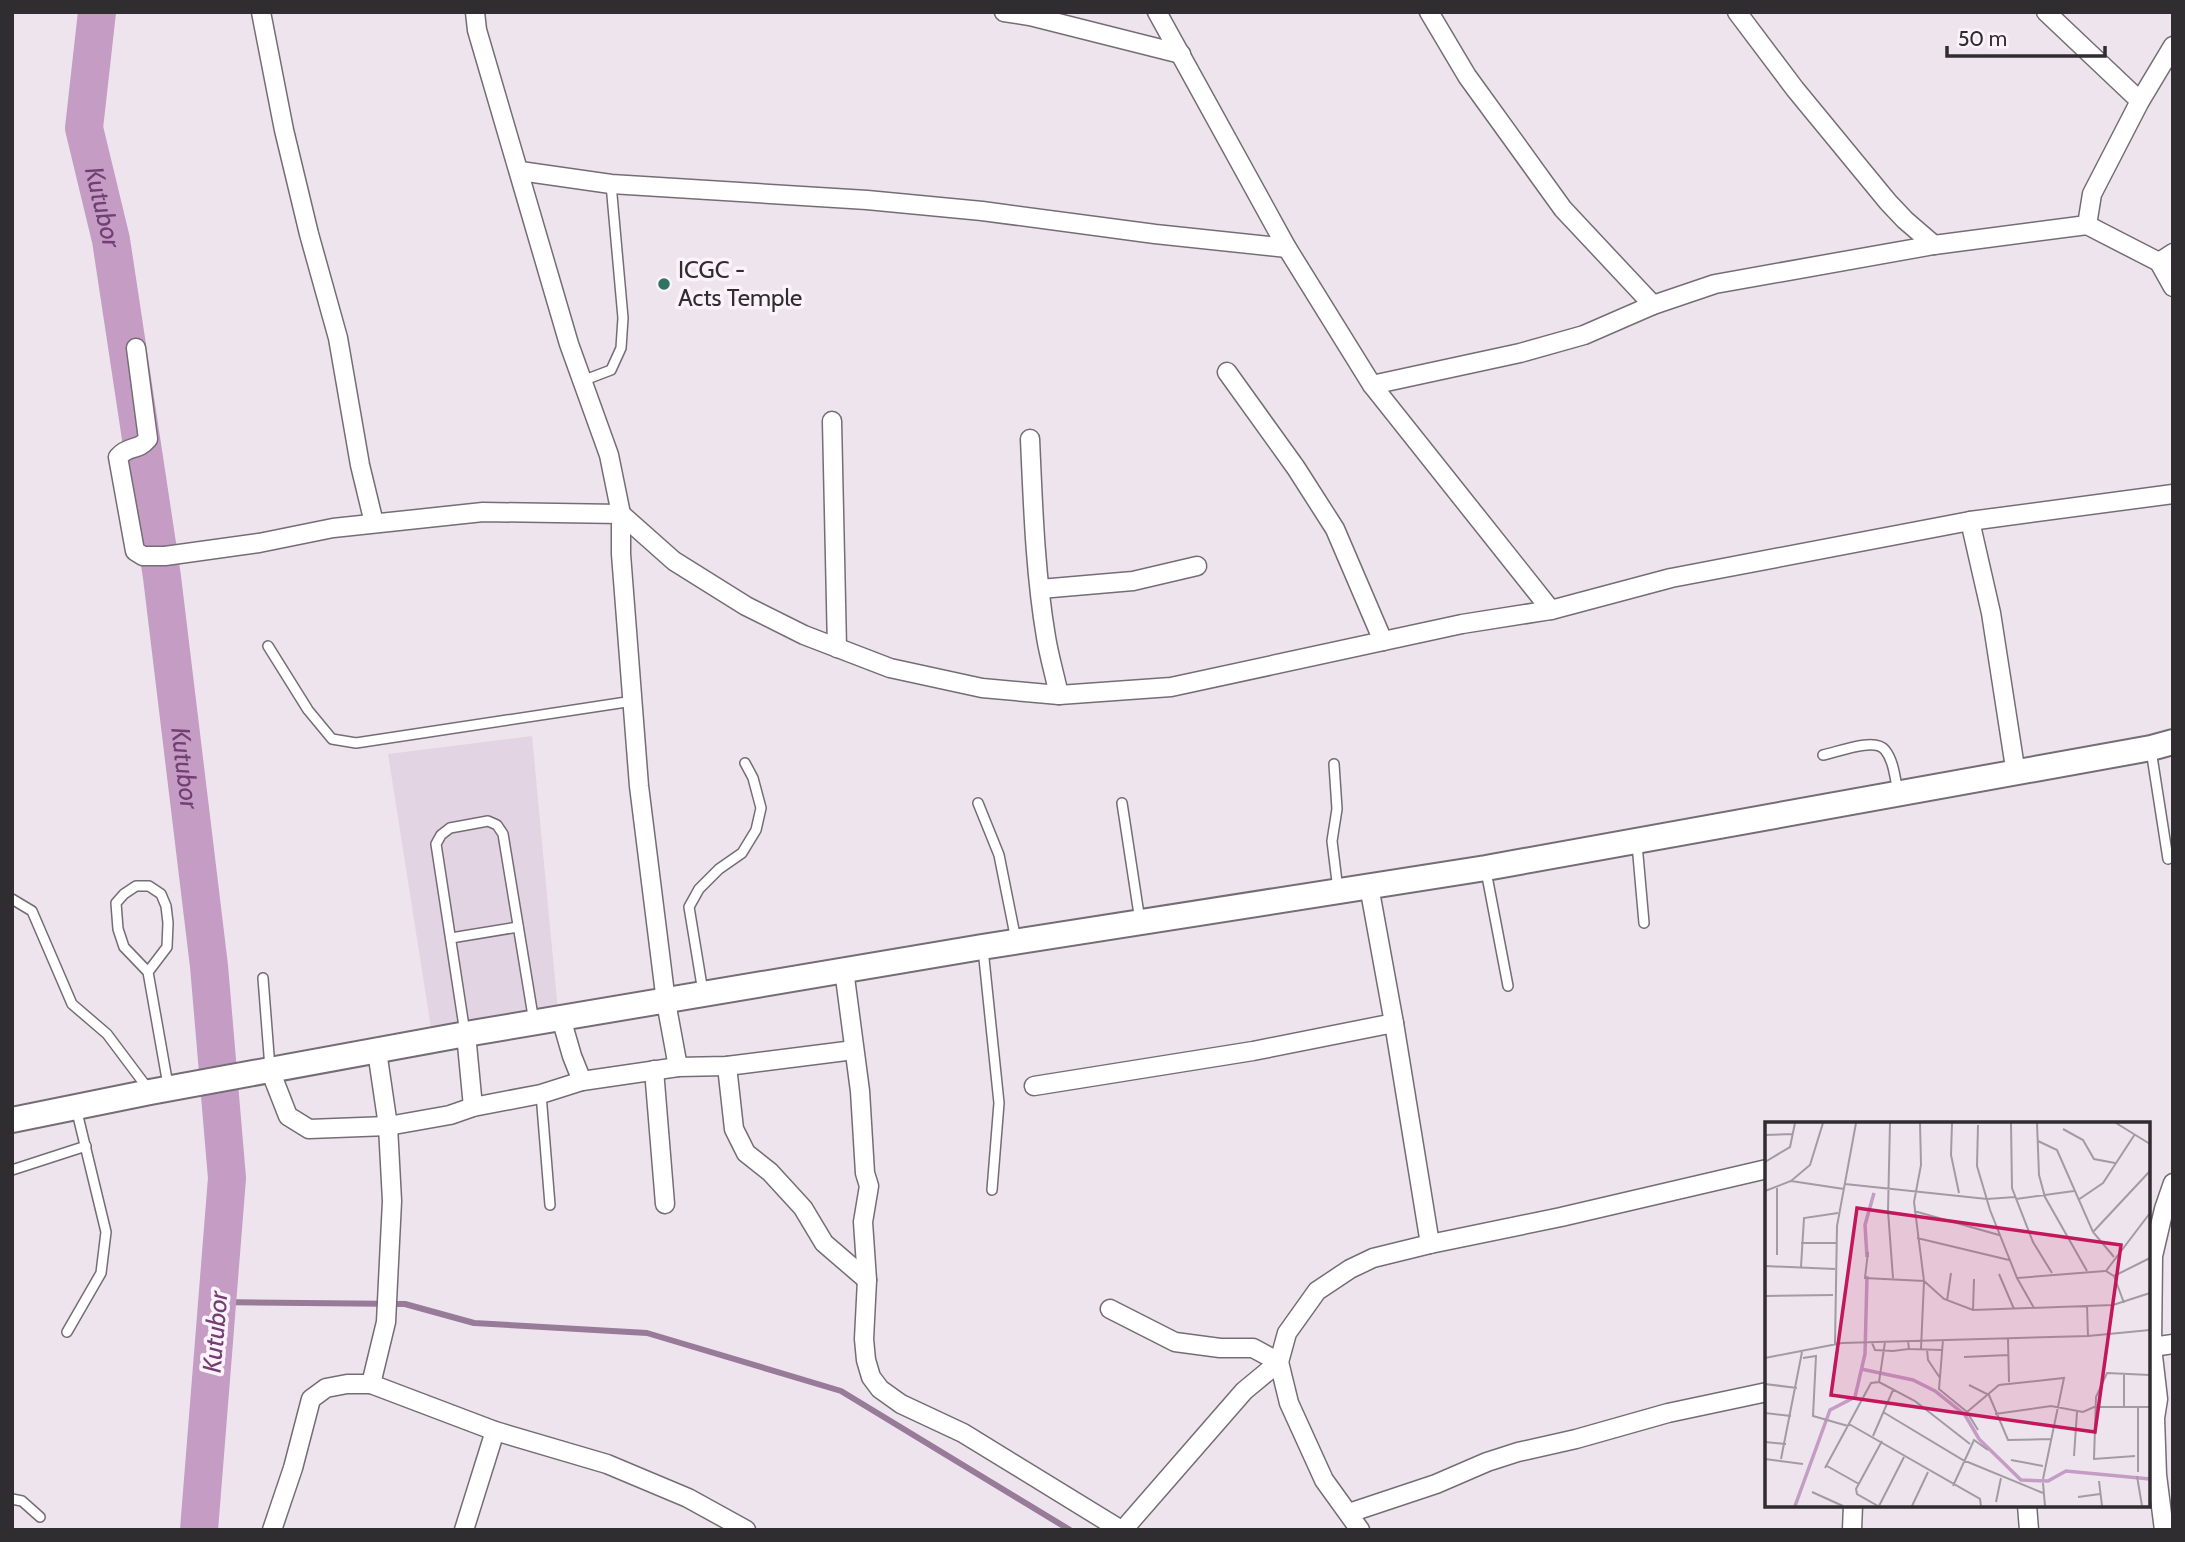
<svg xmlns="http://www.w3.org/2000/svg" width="2185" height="1542" font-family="Cabin,sans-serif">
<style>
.built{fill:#e3d4e3}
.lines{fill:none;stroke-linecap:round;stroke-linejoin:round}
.stream{stroke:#987b98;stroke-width:6}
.river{stroke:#c49cc4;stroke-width:38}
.lane-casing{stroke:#756d75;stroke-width:12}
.street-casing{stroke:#756d75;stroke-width:21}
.secondary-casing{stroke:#756d75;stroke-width:28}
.lane{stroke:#fff;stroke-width:9}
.street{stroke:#fff;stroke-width:18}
.secondary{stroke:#fff;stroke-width:24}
.poi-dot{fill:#307364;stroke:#fbf2fb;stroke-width:2.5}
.labels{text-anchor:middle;stroke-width:7;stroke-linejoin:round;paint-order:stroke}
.poi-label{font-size:24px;fill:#302d30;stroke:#fbf2fb;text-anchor:start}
.water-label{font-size:26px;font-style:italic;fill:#723e73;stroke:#fbf2fb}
.inset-river{fill:none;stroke:#c49cc4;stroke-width:3.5}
.inset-road{fill:none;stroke:#a29ba2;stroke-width:2}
.view{fill:#c2185b;fill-opacity:0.15;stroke:#c2185b;stroke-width:3.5}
.inset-edge{fill:none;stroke:#302d30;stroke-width:3.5}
</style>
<rect width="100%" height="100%" fill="#eee4ee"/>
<path class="built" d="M 532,736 L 558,1011 L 431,1028 L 388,754 Z"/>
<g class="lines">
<path class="stream" d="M 217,1302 L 405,1304 L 474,1323 L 647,1333 L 841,1391 L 1070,1530"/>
<path class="river" id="s1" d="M 97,12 L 84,128 L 111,240 L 162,577 L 209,966 L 227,1178 L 199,1530"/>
<g class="lane-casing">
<g id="lane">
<path d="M 582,381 L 611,370 L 621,348 L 623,318 L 611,184"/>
<path d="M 268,646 L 308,710 L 332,739 L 356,743 L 633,701"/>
<path d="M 2151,750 L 2168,859"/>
<path d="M 1823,755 C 1838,752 1875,737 1885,750 C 1894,761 1895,779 1898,792"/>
<path d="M 1334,764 L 1337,809 L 1332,841 L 1338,890"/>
<path d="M 978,803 L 999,855 L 1016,940"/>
<path d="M 1122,803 L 1140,921"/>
<path d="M 1637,844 L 1644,923"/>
<path d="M 1486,871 L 1508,986"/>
<path d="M 12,899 L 32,911 L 72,1004 L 107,1034 L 149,1090"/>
<path d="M 451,938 L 518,927"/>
<path d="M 983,949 L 999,1103 L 992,1190"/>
<path d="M 148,972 L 167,947 L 168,923 L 166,906 L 161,894 L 149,886 L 136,886 L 124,894 L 116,903 L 118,929 L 124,947 L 148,972 L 168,1085"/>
<path d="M 263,978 L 270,1068"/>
<path d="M 703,992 L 689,907 L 699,889 L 719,869 L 742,853 L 756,830 L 761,808 L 753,778 L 745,763"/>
<path d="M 465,1033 L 436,844 L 441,835 L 450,828 L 488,821 L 497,825 L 503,834 L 534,1022"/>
<path d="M 541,1094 L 550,1205"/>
<path d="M 12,1170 L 86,1146"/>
<path d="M 67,1332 L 101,1273 L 106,1232 L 76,1108"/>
<path d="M 12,1499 L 22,1501 L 40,1517"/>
</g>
</g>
<g class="street-casing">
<g id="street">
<path d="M 261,12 L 284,130 L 309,234 L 338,338 L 360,465 L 374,523"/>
<path d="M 475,12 L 477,30 L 569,344 L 609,455 L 621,514 L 621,554 L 639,786 L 666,1002 L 678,1067"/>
<path d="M 1004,12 L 1030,16 L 1181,54"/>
<path d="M 1157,12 L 1287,248 L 1372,385 L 1551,610"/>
<path d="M 1429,12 L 1467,76 L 1563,209 L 1653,305"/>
<path d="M 1737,12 L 1795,89 L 1888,202 L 1905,220 L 1934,245"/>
<path d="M 2046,12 L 2140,101"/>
<path d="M 2173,46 L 2140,101 L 2092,194 L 2087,225 L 2159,262 L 2173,253"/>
<path d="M 520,171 L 611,184 L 867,200 L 982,211 L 1155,234 L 1287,248"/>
<path d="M 2159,262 L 2173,287"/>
<path d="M 136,348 L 148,439 C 137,452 130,444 118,457 L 135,551 L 143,556 L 165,556 L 259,543 L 333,528 L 483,512 L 621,514 L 674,561 L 746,606 L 804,635 L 890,668 L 982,688 L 1059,695 L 1171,687 L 1462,624 L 1551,610 L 1671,578 L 1970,521 L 2173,494"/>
<path d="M 1227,372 L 1296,468 L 1335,529 L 1383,641"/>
<path d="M 1372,385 L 1520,353 L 1584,335 L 1653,305 L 1715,284 L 1934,245 L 2087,225"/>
<path d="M 832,421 L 837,648"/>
<path d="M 1030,439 C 1033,505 1035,572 1046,637 C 1049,656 1055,676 1059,695"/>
<path d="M 1970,521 L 1991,613 L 2016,774"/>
<path d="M 1040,589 L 1133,581 L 1197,566"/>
<path d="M 1369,886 L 1394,1023 L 1430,1244"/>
<path d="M 844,970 L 860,1091 L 865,1173 L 869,1186 L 863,1222 L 867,1280 L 864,1339 L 866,1360 L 871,1377 L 880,1389 L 901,1404 L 963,1433 L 1121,1530"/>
<path d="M 466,1034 L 473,1107"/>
<path d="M 727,1066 L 734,1129 L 746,1153 L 770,1172 L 803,1208 L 824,1243 L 867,1280"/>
<path d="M 270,1070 L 288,1116 L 309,1129 L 388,1126 L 450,1115 L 473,1107 L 541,1094 L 582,1081 L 572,1056 L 561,1018"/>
<path d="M 654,1070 L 665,1204"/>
<path d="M 582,1081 L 678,1067 L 727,1066 L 854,1050"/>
<path d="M 1034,1086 L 1253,1051 L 1394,1023"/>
<path d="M 1110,1309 L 1175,1342 L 1220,1348 L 1253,1348 L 1279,1362 L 1289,1403 L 1324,1480 L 1360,1530"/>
<path d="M 2148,1350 L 2152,1347 L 2173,1344"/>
<path d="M 371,1384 L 386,1322 L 392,1201 L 388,1126 L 377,1051"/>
<path d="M 2027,1505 L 2029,1530"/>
<path d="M 1349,1513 L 1436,1484 L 1487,1462 L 1518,1452 L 1576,1439 L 1668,1413 L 1767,1392"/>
<path d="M 272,1530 L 293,1468 L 311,1399 L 326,1388 L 347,1384 L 371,1384 L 495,1431 L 607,1464 L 688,1498 L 746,1530"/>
<path d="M 464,1530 L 495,1431"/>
<path d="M 1123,1530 L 1244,1391 L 1279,1362 L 1287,1333 L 1317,1291 L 1350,1269 L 1373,1258 L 1430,1244 L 1561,1217 L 1767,1169"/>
<path d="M 1852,1530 L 1853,1505"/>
<path d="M 2164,1530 L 2157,1475 L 2155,1418 L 2158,1399 L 2152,1347 L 2153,1256 L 2164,1209 L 2173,1183"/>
</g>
</g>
<g class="secondary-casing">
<path id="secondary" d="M 12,1120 L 150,1092 L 466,1034 L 982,947 L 1486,868 L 2151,748 L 2173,742"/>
</g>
<use href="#lane" class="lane"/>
<use href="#street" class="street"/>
<use href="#secondary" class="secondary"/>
</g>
<circle class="poi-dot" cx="664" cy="284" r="7"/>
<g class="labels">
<g class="poi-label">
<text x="678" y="278">ICGC -<tspan x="678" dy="28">Acts Temple</tspan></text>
</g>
<g class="water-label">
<text dy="9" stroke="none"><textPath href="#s1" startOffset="198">Kutubor</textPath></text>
<text dy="9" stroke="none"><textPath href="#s1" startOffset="765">Kutubor</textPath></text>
<text transform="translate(215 1332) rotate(-85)" y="9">Kutubor</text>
</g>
</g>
<g transform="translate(1765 1122)">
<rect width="385" height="385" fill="#eee4ee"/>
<path class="inset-river" d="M 102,135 L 100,103 L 109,71M 96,247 L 148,258 L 170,269 L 200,293 L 214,317 L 256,358 L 283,359 L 301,349 L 385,357M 30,384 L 65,288 L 90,275 L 100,232 L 102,154"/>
<path class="inset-road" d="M 125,1 L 123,89 L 128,156M 155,1 L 156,43 L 149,80 L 159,159 L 156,227M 187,1 L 186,33 L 194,71M 246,1 L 247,66 L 268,120 L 287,151M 272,1 L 274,53 L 280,75 L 322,149M 351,1 L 385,22M 213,3 L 212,44 L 225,88 L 252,156 L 269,186M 298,7 L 318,18 L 329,37 L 350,41M 0,13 L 28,12M 273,19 L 292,28 L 328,110 L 349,135M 0,40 L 25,25 L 30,1M 26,59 L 79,67M 80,62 L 222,77 L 250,75M 12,64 L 12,133M 0,69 L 26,59 L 45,43 L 58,1M 251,77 L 309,69M 313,78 L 338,61 L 370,12M 149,89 L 234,113M 385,91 L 341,149 L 349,154 L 385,136M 328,110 L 385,49M 152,116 L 244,138M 36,121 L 71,121M 103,130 L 100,156 L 159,159 L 179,177 L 208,188 L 348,183 L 385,171M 0,144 L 70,147M 36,145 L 39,96 L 73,91M 234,152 L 249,187M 349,154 L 359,181M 252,156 L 340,149M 0,174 L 68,173M 182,179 L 186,151M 322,183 L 323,214M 208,188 L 209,157M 243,217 L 244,260M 178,218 L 174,267 L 202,290 L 213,308M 107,221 L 110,228 L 128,229 L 144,227 L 143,219M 70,222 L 72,104 L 91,1M 144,227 L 177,228M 162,227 L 163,238 L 175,256M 199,235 L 243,233M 0,236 L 77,221 L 323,214 L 385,208M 38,236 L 51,234 L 48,294 L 83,304M 114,260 L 150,279 L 205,322M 0,262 L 32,266M 204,263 L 224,273 L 243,318 L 286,317M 359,286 L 359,252M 118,290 L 198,338 L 278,371M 202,290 L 234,263 L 299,256 L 278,357M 0,291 L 26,294M 230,292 L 286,284 L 318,290 L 329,285 L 385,285M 84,302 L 215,377 L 216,384M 108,314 L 128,268M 0,320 L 21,322M 309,334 L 312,290M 370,334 L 329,337 L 331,275 L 342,251 L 385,253M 0,337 L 38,342M 16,337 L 37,230M 246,338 L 278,344M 62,344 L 94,362M 60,346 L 106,261 L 114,260 L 120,220M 373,350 L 373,285M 372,354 L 377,384M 334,359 L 337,384M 278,361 L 280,384M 188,364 L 209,318 L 223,328M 47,370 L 78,384M 313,375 L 335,372M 231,380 L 236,356M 113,384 L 92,372 L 91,367 L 117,319M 114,384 L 139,335M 147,384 L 163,350"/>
<path class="view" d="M 92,86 L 356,123 L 330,310 L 66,273 Z"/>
<rect width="385" height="385" class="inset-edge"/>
</g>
<rect width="2185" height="1542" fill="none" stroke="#302d30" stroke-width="28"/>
<path d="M1947 46v10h158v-10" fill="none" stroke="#302d30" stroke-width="3.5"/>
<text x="1958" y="46" font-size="21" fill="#302d30" stroke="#fbf2fb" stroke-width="5" paint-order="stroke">50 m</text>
</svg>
